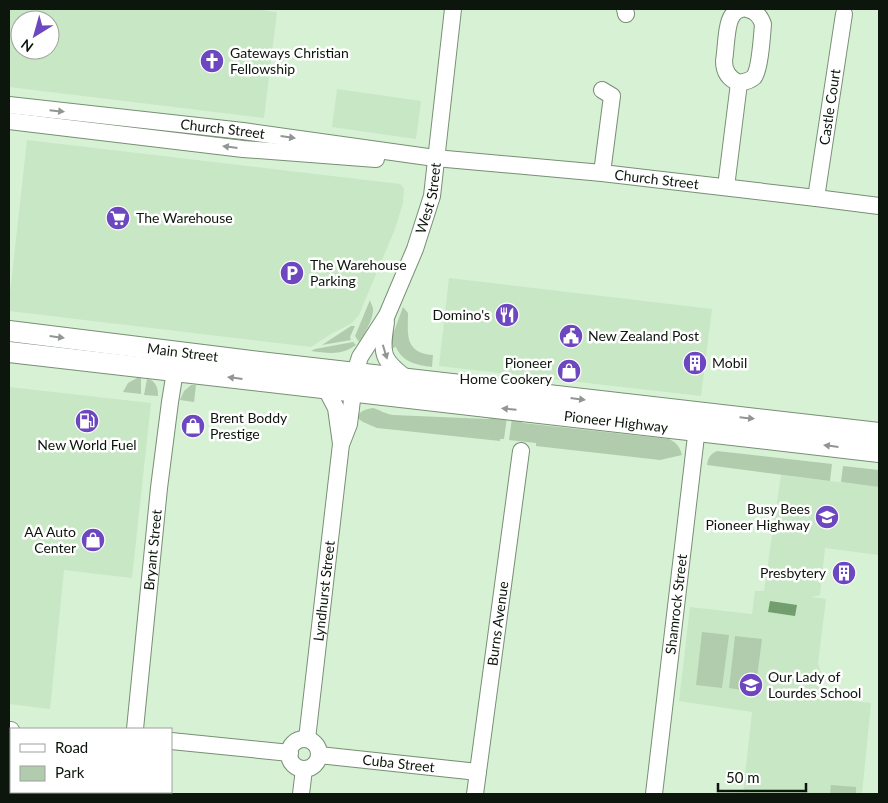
<svg xmlns="http://www.w3.org/2000/svg" width="888" height="803" font-family="Lato,sans-serif">
<style>
.built{fill:#c8e7c5;fill-rule:evenodd}
.green{fill:#b0ccad}
.water{fill:#729d6f}
.lines{fill:none;stroke-linecap:round;stroke-linejoin:round}
.minor-casing{stroke:#788f75;stroke-width:18}
.major-casing{stroke:#788f75;stroke-width:22}
.minor{stroke:#fff;stroke-width:16}
.major{stroke:#fff;stroke-width:20}
.oneway{fill:#929692}
.labels{text-anchor:middle;stroke-width:5;stroke-linejoin:round;paint-order:stroke}
.poi-label{font-size:14px;fill:#0d160c;stroke:#fff;text-anchor:start}
.street-label{font-size:14px;fill:#0d160c;stroke:#fff}
</style>
<rect width="100%" height="100%" fill="#d7f1d4"/>
<g class="built">
<path d="M 9,9 L 254,9 L 277,12 L 264,118 L 9,87 ZM 20,20 L 50,20 L 50,50 L 20,50 Z"/>
<path d="M 337,89 L 421,101 L 416,139 L 332,127 Z"/>
<path d="M 27,140 L 400,184 L 404,188 L 403,203 L 395,229 L 359,315 L 352,323 L 331,334 L 311,347 L 9,311 L 9,302 Z"/>
<path d="M 449,278 L 712,309 L 701,396 L 439,366 Z"/>
<path d="M 9,387 L 151,403 L 132,578 L 64,570 L 50,709 L 9,704 Z"/>
<path d="M 781,475 L 879,487 L 879,555 L 825,548 L 820,595 L 811,597 L 826,599 L 818,663 L 821,673 L 818,697 L 871,703 L 862,794 L 743,794 L 752,712 L 679,701 L 690,607 L 752,614 L 755,591 L 764,591 Z"/>
</g>
<g class="green">
<path d="M 370,300 C 371,304 374,308 373,312 C 372,321 364,335 359,342 L 355,336 Z"/>
<path d="M 403,307 L 408,313 C 408,334 404,353 433,355 L 432,367 C 417,365 402,362 396,347 L 393,348 L 392,337 Z"/>
<path d="M 351,326 L 355,326 L 350,337 L 351,340 L 322,345 Z"/>
<path d="M 353,342 L 356,345 C 341,356 328,353 311,351 L 315,349 Z"/>
<path d="M 137,378 L 141,378 L 141,394 L 123,392 L 128,383 Z"/>
<path d="M 147,379 L 151,380 C 157,384 158,389 158,396 L 144,395 Z"/>
<path d="M 191,385 L 196,385 L 194,402 L 180,400 L 184,391 Z"/>
<path d="M 373,408 C 380,410 385,414 393,415 L 488,419 L 495,416 L 507,417 L 504,439 L 500,439 L 500,441 L 377,428 L 363,422 L 356,417 C 361,411 365,409 373,408 Z"/>
<path d="M 512,418 L 518,419 L 523,423 L 669,439 C 677,443 680,447 682,455 L 660,460 L 536,446 L 536,443 L 509,440 Z"/>
<path d="M 717,451 L 832,464 L 830,481 L 707,465 C 708,458 710,454 717,451 Z"/>
<path d="M 843,466 L 879,470 L 879,487 L 841,482 Z"/>
<path d="M 702,632 L 729,635 L 722,688 L 696,685 Z"/>
<path d="M 735,636 L 762,639 L 755,692 L 729,688 Z"/>
<path d="M 831,785 L 856,787 L 856,794 L 830,794 Z"/>
</g>
<path class="water" d="M 770,601 L 797,605 L 795,616 L 768,612 Z"/>
<g class="lines">
<g class="minor-casing">
<g id="minor">
<path d="M 625,9 L 626,14"/>
<path d="M 742,9 C 737,10 734,12 732,16 C 726,24 726,50 724,61 C 724,72 729,79 739,83 C 744,82 750,81 754,77 C 760,69 762,36 763,24 C 760,16 756,11 747,9"/>
<path id="s1" d="M 9,105 L 243,131 L 435,158 L 602,173 L 816,198 L 879,206"/>
<path d="M 9,121 L 243,149 L 376,159"/>
<path d="M 602,173 L 612,96 L 602,90"/>
<path d="M 726,187 L 739,83"/>
<path id="s2" d="M 816,198 L 844,14"/>
<path d="M 386,322 C 381,354 381,360 409,380"/>
<path id="s3" d="M 356,373 L 357,366 L 360,357 L 387,315 L 415,249 L 432,196 L 453,9"/>
<path d="M 342,442 L 349,424 L 353,392"/>
<path id="s4" d="M 135,729 L 159,488 L 170,402 L 175,371"/>
<path d="M 9,730 L 11,730"/>
<path id="s5" d="M 307,739 L 341,444 L 336,408 L 326,389"/>
<circle cx="304" cy="754" r="15"/>
<path d="M 171,741 L 290,753"/>
<path id="s6" d="M 319,755 L 478,772"/>
<path d="M 126,794 L 127,792"/>
<path d="M 301,794 L 304,769"/>
<path id="s7" d="M 475,794 L 521,451"/>
<path id="s8" d="M 654,794 L 698,419"/>
</g>
</g>
<g class="major-casing">
<g id="major">
<path id="s9" d="M 9,331 L 243,360 L 879,433"/>
<path id="s10" d="M 9,352 L 879,452"/>
</g>
</g>
<use href="#minor" class="minor"/>
<use href="#major" class="major"/>
</g>
<defs><path id="oneway-solid" d="M-6-.8H1V-3.2L6.5 0L1 3.2V.8H-6Z" transform="scale(1.25)"/></defs>
<g class="oneway">
<use href="#oneway-solid" transform="translate(57 111) rotate(6)"/>
<use href="#oneway-solid" transform="translate(288 137) rotate(8)"/>
<use href="#oneway-solid" transform="translate(230 147) rotate(-173)"/>
<use href="#oneway-solid" transform="translate(57 337) rotate(7)"/>
<use href="#oneway-solid" transform="translate(385 352) rotate(73)"/>
<use href="#oneway-solid" transform="translate(235 378) rotate(-173)"/>
<use href="#oneway-solid" transform="translate(578 399) rotate(7)"/>
<use href="#oneway-solid" transform="translate(509 409) rotate(-174)"/>
<use href="#oneway-solid" transform="translate(747 418) rotate(6)"/>
<use href="#oneway-solid" transform="translate(831 446) rotate(-173)"/>
</g>
<defs>
<g id="church-disc" transform="scale(1.25)"><circle r="9.5" fill="#6c47c0" stroke="#fff"/><path d="M-1.2-6h2.4v3.5h3.3v2.4h-3.3V6h-2.4V-.1h-3.3v-2.4h3.3Z" fill="#fff"/></g>
<g id="supermarket-disc" transform="scale(1.25)"><circle r="9.5" fill="#6c47c0" stroke="#fff"/><path d="M-6-5.5h2.5l.6 2H6L4.5 2H-2.5L-4.4-4H-6ZM-1.5 3.2a1.3 1.3 0 1 0 .1 0ZM3 3.2a1.3 1.3 0 1 0 .1 0Z" fill="#fff"/></g>
<g id="parking-disc" transform="scale(1.25)"><circle r="9.5" fill="#6c47c0" stroke="#fff"/><path d="M-3.5-5.5H1a3.5 3.5 0 0 1 0 7H-1V5.5H-3.5ZM-1-3.4V-.6H.8a1.4 1.4 0 0 0 0-2.8Z" fill="#fff"/></g>
<g id="restaurant-disc" transform="scale(1.25)"><circle r="9.5" fill="#6c47c0" stroke="#fff"/><path d="M-5-6h1v4h1v-4h1v4h1v-4h1v5L-1.5 .5V6h-2V.5L-5-1ZM5-6V6H3V1.5H1.5Q1.5-4 5-6Z" fill="#fff"/></g>
<g id="civic-disc" transform="scale(1.25)"><circle r="9.5" fill="#6c47c0" stroke="#fff"/><path d="M-.6-6.5H3V-4.5H.6V-3L4-1V1h2V6H-6V1h2V-1L-.6-3ZM-1.2 2.5V6h2.4V2.5Z" fill="#fff"/></g>
<g id="building-disc" transform="scale(1.25)"><circle r="9.5" fill="#6c47c0" stroke="#fff"/><path d="M-4-6H4V6H1V3H-1V6H-4ZM-2.5-4.3h1.7v1.8h-1.7ZM.8-4.3h1.7v1.8H.8ZM-2.5-1h1.7V.8h-1.7ZM.8-1h1.7V.8H.8Z" fill="#fff"/></g>
<g id="shop-disc" transform="scale(1.25)"><circle r="9.5" fill="#6c47c0" stroke="#fff"/><path d="M-5-2.5h2.3a2.7 3.5 0 0 1 5.4 0H5L5.5 6h-11ZM-1.5-2.5h3a1.5 2.3 0 0 0-3 0Z" fill="#fff"/></g>
<g id="fuel-disc" transform="scale(1.25)"><circle r="9.5" fill="#6c47c0" stroke="#fff"/><path d="M-5.5-6h7V0h2V4h1.3V-2.5L3-4.5l.8-.8L6-3V5H2.5V1h-1V6h-7ZM-4.2-4.7v3.2H.2V-4.7Z" fill="#fff"/></g>
<g id="school-disc" transform="scale(1.25)"><circle r="9.5" fill="#6c47c0" stroke="#fff"/><path d="M0-5L7-2L0 1L-7-2ZM-4 1L0 2.5L4 1V4Q0 6-4 4Z" fill="#fff"/></g>
</defs>
<g fill-rule="evenodd">
<use href="#church-disc" x="212" y="61"/>
<use href="#supermarket-disc" x="118" y="218"/>
<use href="#parking-disc" x="292" y="273"/>
<use href="#restaurant-disc" x="507" y="315"/>
<use href="#civic-disc" x="571" y="336"/>
<use href="#building-disc" x="695" y="363"/>
<use href="#shop-disc" x="569" y="371"/>
<use href="#fuel-disc" x="87" y="421"/>
<use href="#shop-disc" x="193" y="426"/>
<use href="#school-disc" x="827" y="517"/>
<use href="#shop-disc" x="93" y="540"/>
<use href="#building-disc" x="844" y="573"/>
<use href="#school-disc" x="751" y="685"/>
</g>
<g class="labels">
<g class="poi-label">
<text x="230" y="58">Gateways Christian<tspan x="230" dy="16">Fellowship</tspan></text>
<text x="136" y="223">The Warehouse</text>
<text x="310" y="270">The Warehouse<tspan x="310" dy="16">Parking</tspan></text>
<text x="490" y="320" text-anchor="end">Domino's</text>
<text x="588" y="341">New Zealand Post</text>
<text x="552" y="368" text-anchor="end">Pioneer<tspan x="552" dy="16">Home Cookery</tspan></text>
<text x="712" y="368">Mobil</text>
<text x="210" y="423">Brent Boddy<tspan x="210" dy="16">Prestige</tspan></text>
<text x="87" y="450" text-anchor="middle">New World Fuel</text>
<text x="810" y="514" text-anchor="end">Busy Bees<tspan x="810" dy="16">Pioneer Highway</tspan></text>
<text x="76" y="537" text-anchor="end">AA Auto<tspan x="76" dy="16">Center</tspan></text>
<text x="826" y="578" text-anchor="end">Presbytery</text>
<text x="768" y="682">Our Lady of<tspan x="768" dy="16">Lourdes School</tspan></text>
</g>
<g class="street-label">
<text dy="5" stroke="none"><textPath href="#s2" startOffset="92">Castle Court</textPath></text>
<text dy="5" stroke="none"><textPath href="#s1" startOffset="215">Church Street</textPath></text>
<text dy="5" stroke="none"><textPath href="#s1" startOffset="652">Church Street</textPath></text>
<text dy="5" stroke="none"><textPath href="#s3" startOffset="191">West Street</textPath></text>
<text dy="5" stroke="none"><textPath href="#s9" startOffset="175">Main Street</textPath></text>
<text dy="5" stroke="none"><textPath href="#s10" startOffset="611">Pioneer Highway</textPath></text>
<text dy="5" stroke="none"><textPath href="#s4" startOffset="180">Bryant Street</textPath></text>
<text dy="5" stroke="none"><textPath href="#s5" startOffset="149">Lyndhurst Street</textPath></text>
<text dy="5" stroke="none"><textPath href="#s8" startOffset="191">Shamrock Street</textPath></text>
<text dy="5" stroke="none"><textPath href="#s7" startOffset="172">Burns Avenue</textPath></text>
<text dy="5" stroke="none"><textPath href="#s6" startOffset="80">Cuba Street</textPath></text>
</g>
</g>
<rect width="888" height="803" fill="none" stroke="#0d160c" stroke-width="20"/>
<rect x="10" y="728" width="162" height="65" fill="#ffffff" stroke="#9ea29e"/>
<rect x="20" y="744" width="25" height="8" fill="#ffffff" stroke="#9ea29e"/>
<text x="55" y="753" font-size="15" fill="#0d160c">Road</text>
<rect x="20" y="766" width="25" height="15" fill="#b0ccad" stroke="#9ea29e"/>
<text x="55" y="778" font-size="15" fill="#0d160c">Park</text>
<g transform="translate(35 35) rotate(217)"><circle r="24" fill="#ffffff" stroke="#9ea29e"/>
<path d="M0-4L9 19L0 12L-9 19Z" fill="#6c47c0"/>
<text y="-8" font-size="14" font-weight="bold" text-anchor="middle" fill="#0d160c">N</text>
</g>
<path d="M718 783v8h88v-8" fill="none" stroke="#0d160c" stroke-width="2.5"/>
<text x="726" y="783" font-size="15" fill="#0d160c" stroke="#ffffff" stroke-width="4" paint-order="stroke">50 m</text>
</svg>
